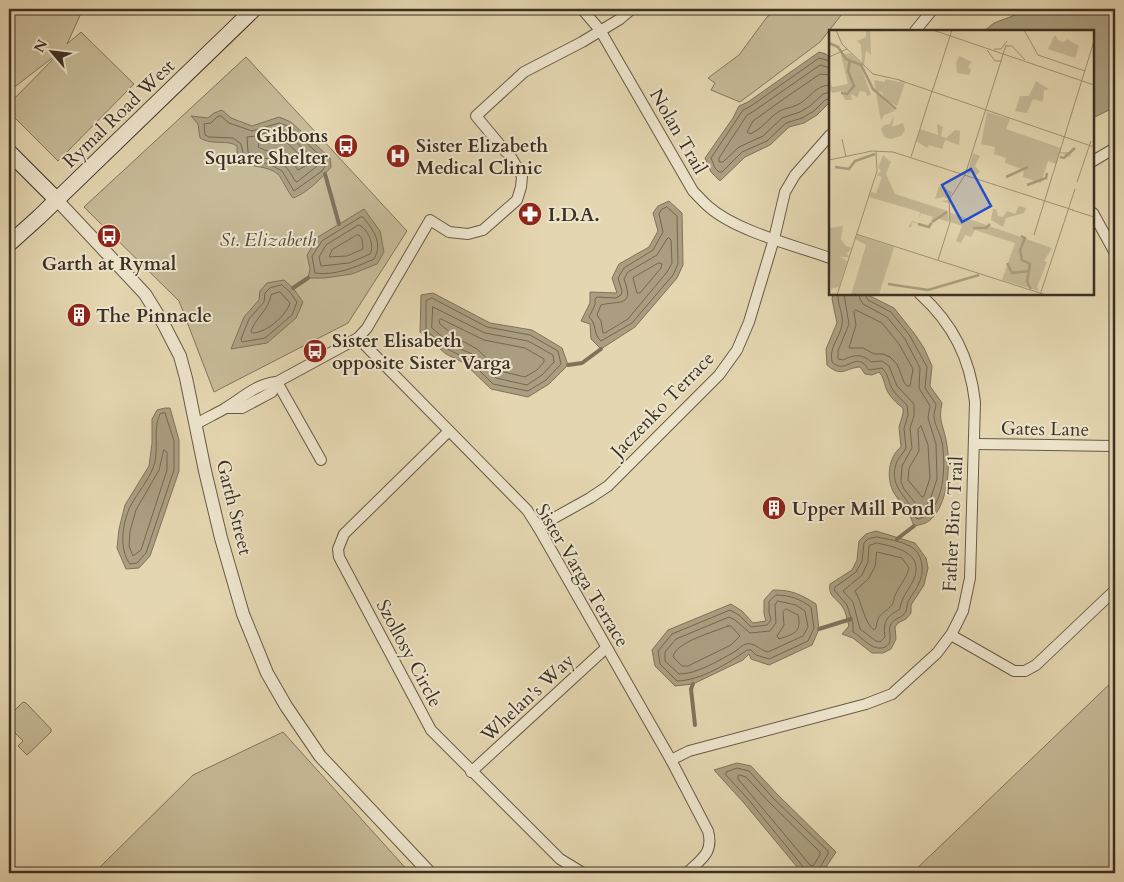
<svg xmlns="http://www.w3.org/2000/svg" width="1124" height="882" font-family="Cardo,serif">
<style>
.green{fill:#c7ba98;stroke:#82755e}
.water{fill:#ab9e80;stroke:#7f725b}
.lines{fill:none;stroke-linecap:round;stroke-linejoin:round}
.shore{stroke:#746752;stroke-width:1}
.stream{stroke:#7f725b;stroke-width:4}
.minor-casing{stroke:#665a46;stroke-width:12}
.tertiary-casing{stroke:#665a46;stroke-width:14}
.secondary-casing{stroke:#3c3023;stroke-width:17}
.minor{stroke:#ede4cc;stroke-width:10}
.tertiary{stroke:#ede4cc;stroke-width:12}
.secondary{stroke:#ede4cc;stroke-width:15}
.labels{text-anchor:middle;stroke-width:4;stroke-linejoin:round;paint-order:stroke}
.street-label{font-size:19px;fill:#3c3023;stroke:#ede4cc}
.poi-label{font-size:19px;font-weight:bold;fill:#3c3023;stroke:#ede4cc;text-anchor:start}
.park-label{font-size:19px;font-style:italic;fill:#584c3a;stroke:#ede4cc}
.inset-river{fill:none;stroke:#ab9e80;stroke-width:2.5}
.inset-road{fill:none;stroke:#a19478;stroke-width:1}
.view{fill:#1d4ed8;fill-opacity:0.15;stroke:#1d4ed8;stroke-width:2.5}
.inset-edge{fill:none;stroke:#3c3023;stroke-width:2.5}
</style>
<rect width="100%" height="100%" fill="#e4d6b0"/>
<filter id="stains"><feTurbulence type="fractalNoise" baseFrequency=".004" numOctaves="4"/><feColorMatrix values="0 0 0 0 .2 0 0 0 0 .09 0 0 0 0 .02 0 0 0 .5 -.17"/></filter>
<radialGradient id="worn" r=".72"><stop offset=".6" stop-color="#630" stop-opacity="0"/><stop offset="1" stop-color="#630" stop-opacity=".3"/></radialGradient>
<g class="green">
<path d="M 9,9 L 83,9 L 67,44 L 81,32 L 134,84 L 58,161 L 9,112 L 9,104 L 60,52 L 12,89 L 9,88 Z"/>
<path d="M 778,9 L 846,9 L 820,42 L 740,102 L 711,90 L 715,83 L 708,78 L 739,55 L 767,17 Z"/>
<path d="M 246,57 L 407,231 L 348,323 L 214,392 L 179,301 L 84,207 Z"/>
<path d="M 1115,679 L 1115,873 L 912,873 Z"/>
<path d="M 23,702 L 26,703 L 51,729 L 51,732 L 27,755 L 18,746 L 23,741 L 12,730 L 9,733 L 9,716 Z"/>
<path d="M 283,732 L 410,873 L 94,873 L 193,775 Z"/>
</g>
<g class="water">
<path d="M 1031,9 L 1115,9 L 1115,107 L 1093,118 L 1093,31 L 984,31 L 994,23 Z"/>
<path d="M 819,52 L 826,54 L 830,58 L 830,102 L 817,115 L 804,123 L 789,127 L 770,145 L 745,157 L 720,181 L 711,172 L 705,158 L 733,118 L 739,106 L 748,102 Z"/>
<path d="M 222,110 L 231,118 L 252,126 L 279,117 L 291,122 L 330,158 L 331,167 C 322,178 307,193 293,198 C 288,192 281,177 278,174 C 267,165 251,168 240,161 L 237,156 L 237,146 C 227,139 213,146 200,138 L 198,124 L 191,116 L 208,118 L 214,113 Z"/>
<path d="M 669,201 L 682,213 L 683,265 L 677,278 L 635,327 L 601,349 L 591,339 L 590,324 L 581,321 L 590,303 L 590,292 L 617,293 L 612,278 L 619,264 L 649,247 L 658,231 L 653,213 L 658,206 Z"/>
<path d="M 364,209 L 380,231 L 384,252 L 377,264 L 352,274 L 325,278 L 308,278 L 310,269 L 307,255 L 318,237 Z"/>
<path d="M 284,280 L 293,288 L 303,302 L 296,318 L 267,343 L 231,349 L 244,317 L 259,300 L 260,291 L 267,283 Z"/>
<path d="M 433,293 L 490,323 L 532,330 L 562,348 L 568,365 L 549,384 L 528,397 L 491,389 L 464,363 L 446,354 L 420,332 L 421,295 Z"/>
<path d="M 833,294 L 866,294 L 894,308 L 914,333 L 924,348 L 932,366 L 930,386 L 942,403 C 938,421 943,424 946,440 C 951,463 949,505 929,521 C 925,524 919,525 914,526 C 912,522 911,516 908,512 C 904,505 898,500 894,493 C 886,479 888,457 901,447 L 899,427 L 903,414 L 903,408 C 896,403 889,396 886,388 C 884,382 883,376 879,372 L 872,375 L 865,374 L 860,367 C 845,368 842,378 827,365 L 826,349 L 837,323 L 832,299 Z"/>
<path d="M 165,408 L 170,408 L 179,440 L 179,471 L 150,556 L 139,568 L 126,569 L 117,548 L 119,529 L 125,505 L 149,466 L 152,443 L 152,419 L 157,410 Z"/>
<path d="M 876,531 L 915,543 L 926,558 L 928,568 L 924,585 L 911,605 L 911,613 L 906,619 L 898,623 L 895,627 L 896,639 L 891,649 L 883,653 L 872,653 L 853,638 L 842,634 L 849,626 C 847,620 846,611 842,606 C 835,597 828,596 830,584 L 852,570 L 857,560 L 859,541 L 866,534 Z"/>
<path d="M 773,590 C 792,590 800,594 816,604 L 819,629 L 812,645 L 769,665 L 751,659 L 749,654 L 743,660 L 693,684 L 675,686 L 655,666 L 652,650 L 668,630 L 731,604 L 742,611 L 753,623 L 766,621 L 764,614 L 764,600 Z"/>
<path d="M 737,763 L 751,766 L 777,794 L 836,852 L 822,873 L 802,873 L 744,803 L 714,770 Z"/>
</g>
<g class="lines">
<g class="shore">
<path d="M 830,61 L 819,58 L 751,106 L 743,110 L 711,158 L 715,168 L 719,172 L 722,172 L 742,152 L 767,141 L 786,123 L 802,118 L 814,111 L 825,100 L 830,99"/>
<path d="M 830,68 L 820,65 L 754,111 L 747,115 L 719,158 L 719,162 L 723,162 L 739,147 L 763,136 L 782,118 L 800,112 L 810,106 L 823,94 L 830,92"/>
<path d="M 830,75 L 820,74 L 785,98 L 753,121 L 747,132 L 750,134 C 762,129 768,119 778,112 C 784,108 791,108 797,105 C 810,99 815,85 830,85"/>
<path d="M 221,116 L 229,123 L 252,131 L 279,123 L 288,126 L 325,160 L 325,166 L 322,171 L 294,191 L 282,171 L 271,165 L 244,157 L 241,144 L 233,138 L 209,137 L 205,135 L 204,124 L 211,123 L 217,117 Z"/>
<path d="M 279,129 L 286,132 L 318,163 L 317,166 L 297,182 L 295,181 C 280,151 270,165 248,152 L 247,137 L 256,136 Z"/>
<path d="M 278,137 L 282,138 L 307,162 L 307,165 L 298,170 C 285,151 276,156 258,147 L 259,143 Z"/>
<path d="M 667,207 L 677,216 L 678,264 L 673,275 L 632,323 L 601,341 C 592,333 598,325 589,317 L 595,305 L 595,299 L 597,297 L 616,298 L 621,295 L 622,291 L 618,278 L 624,268 L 653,250 L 663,232 L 659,214 L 661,210 Z"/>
<path d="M 361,217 L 363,217 C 374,231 383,243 374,259 C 356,267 335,276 315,273 L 312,256 L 322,241 Z"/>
<path d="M 359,225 C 368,229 375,245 370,254 L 349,263 L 321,266 L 319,257 L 326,245 Z"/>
<path d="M 357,235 L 359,235 L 362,239 L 363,249 L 347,256 L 329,257 L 332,250 Z"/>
<path d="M 669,238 L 671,240 L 672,263 L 667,272 L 628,319 L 605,333 L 603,333 L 601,321 L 597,315 L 601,305 C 619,300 635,308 624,279 L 628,272 L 657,255 L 667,239 Z"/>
<path d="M 659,263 L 662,264 L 661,268 L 640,293 L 637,293 L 633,278 Z"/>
<path d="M 282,285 L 289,291 L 297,302 L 292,315 L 265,338 L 242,342 L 241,339 L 249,319 L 264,302 L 265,293 L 270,288 Z"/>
<path d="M 280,292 L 290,303 C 286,316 266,333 252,333 L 251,331 C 256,317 269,310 271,295 Z"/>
<path d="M 838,294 C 837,304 844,315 842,325 C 839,340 829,346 832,362 C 844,374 853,356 863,363 C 866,365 867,368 869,370 L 882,368 C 889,374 888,383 893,390 C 897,396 902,400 907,405 L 908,415 L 904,428 L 906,448 C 903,454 898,457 896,464 C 888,489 911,498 916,518 L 919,519 C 945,510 946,465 942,442 C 940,433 934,424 934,416 C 934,412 936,408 936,404 L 925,388 L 927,367 L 910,336 L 891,312 L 868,300 L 865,294"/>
<path d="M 844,294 L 849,324 L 838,351 L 838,359 L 843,360 C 853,355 862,353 871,362 L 882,361 L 889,366 L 897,386 L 914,404 L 914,416 L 910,428 L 912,448 L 902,466 L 901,482 L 904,489 L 920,509 L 923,510 L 930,500 L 937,479 L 936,444 L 928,418 L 930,406 L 919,388 L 920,368 L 905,339 L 887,317 L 863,304 L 860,299 L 859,294"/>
<path d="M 432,298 L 487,327 L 530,335 L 558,351 L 561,364 L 546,380 L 528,391 L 493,384 L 468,359 L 449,350 L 426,330 L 426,301 Z"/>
<path d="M 433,307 L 485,333 L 528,341 L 553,355 L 554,362 L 542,375 L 527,385 L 496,378 L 472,354 L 452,345 L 432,328 Z"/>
<path d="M 856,310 L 882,323 L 899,344 L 913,369 L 910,386 L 907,386 L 904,382 L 897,364 L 890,357 L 883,354 L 874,354 L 863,348 L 849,348 L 856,325 L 854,312 Z"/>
<path d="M 441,319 L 484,340 L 525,348 L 544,359 L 544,362 L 537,370 L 525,377 L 500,371 L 477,349 L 457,338 L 440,324 L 439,321 Z"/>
<path d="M 165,413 L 174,441 L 174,470 L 146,553 L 137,563 L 130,564 C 118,549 123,520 131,505 C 138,492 148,481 153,468 C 160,452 152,428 160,414 Z"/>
<path d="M 921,426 L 928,445 L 930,478 L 924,496 L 922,497 L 908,480 L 909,468 L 919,451 L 918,430 Z"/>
<path d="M 164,450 L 167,452 L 167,470 L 141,550 L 133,556 L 129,546 L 130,531 L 136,510 L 159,470 Z"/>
<path d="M 877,537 C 887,539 900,541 910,546 C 923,553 925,571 919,583 C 917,589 912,594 909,600 C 906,604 908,610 904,614 C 900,619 893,618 890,626 C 888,634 895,645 882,648 C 871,650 862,637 853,632 L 853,624 L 847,605 L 834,590 L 835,587 L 856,572 L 862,561 L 864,543 L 868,539 Z"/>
<path d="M 877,543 C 896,547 926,553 913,581 C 908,591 901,598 900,609 C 886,617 883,621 885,637 L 880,642 L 876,641 L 860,629 L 853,602 L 843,591 L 862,575 L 868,562 L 869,546 Z"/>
<path d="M 877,552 L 902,558 L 909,568 C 906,580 898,587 894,598 C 894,599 893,604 892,605 C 883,615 878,612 876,628 L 874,630 C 864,623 862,602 855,591 L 869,578 L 875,566 Z"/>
<path d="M 776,595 C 790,595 800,599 811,607 L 814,628 L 808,641 L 769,659 L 756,655 L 751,650 L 747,650 C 727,664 702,680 677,681 L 660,664 L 658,651 L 672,634 L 730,610 L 739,615 L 751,627 L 767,625 L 771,620 L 769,612 L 769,602 Z"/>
<path d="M 778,601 L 796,605 L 805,611 L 808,627 L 803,636 L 768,652 C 760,650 757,645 751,644 C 743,642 740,649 734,652 C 718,661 697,674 679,674 L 665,661 L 665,652 L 676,639 L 729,617 L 735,620 L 750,633 L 770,631 L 776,623 L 775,605 Z"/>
<path d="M 786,609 L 798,615 C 802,632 794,634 779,639 L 777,636 L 784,625 L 783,612 Z"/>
<path d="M 728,626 L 731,626 L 740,636 L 731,645 L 688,666 L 682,666 L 673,657 C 675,642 714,632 728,626 Z"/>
<path d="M 740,775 L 746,777 L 769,802 L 820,852 L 820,855 L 813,866 L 810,865 L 738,779 L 738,776 Z"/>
<path d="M 805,873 L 804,868 L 748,799 L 726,775 L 726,772 L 737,768 L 749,771 L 773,798 L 828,851 L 828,854 L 819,869 L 818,873"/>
</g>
<g class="stream">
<path d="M 325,174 L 339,224"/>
<path d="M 293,288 L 308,278"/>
<path d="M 568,365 L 582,363 L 601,349"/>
<path d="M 897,539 L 914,526"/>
<path d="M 819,629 L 851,619"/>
<path d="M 693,684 L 691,689 L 695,725"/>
</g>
<g class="minor-casing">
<g id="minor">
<path d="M 582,9 L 600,30 L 693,191 C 698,196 703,202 709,207 C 736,231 796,246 830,258"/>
<path d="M 915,31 L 933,9"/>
<path d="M 506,152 L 476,116 L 524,72 L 582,42 L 620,19 L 632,9"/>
<path d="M 1093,161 L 1115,148"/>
<path d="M 1093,213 L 1115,253"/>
<path d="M 358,338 L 527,510 L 538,527 L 671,760 L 708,831 C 714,853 701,859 687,873"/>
<path d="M 277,382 L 321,460"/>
<path d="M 226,408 L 242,408 L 272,392 L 277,382"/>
<path d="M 196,424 C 205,419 215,414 224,409 C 241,399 257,383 277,382 L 358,338 L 367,328 L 430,220 L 449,232 L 468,234 L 483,230 L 517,200 L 521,187 L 522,176 L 511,157"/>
<path d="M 448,432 L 344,534 L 338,549 L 339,557 L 431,730 L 560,859 L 583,873"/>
<path d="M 974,444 L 1115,446"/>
<path d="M 538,527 L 590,498 L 608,486 L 719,375 L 737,350 L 749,322 L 774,239 L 785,192 L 795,175 L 830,135"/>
<path d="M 951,635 L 1014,671 L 1025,671 L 1036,665 L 1115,590"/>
<path d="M 671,760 L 689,751 L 866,704 L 892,694 L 937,653 L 952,633 L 963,611 L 970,578 L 975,402 C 970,358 953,324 920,294"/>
<path d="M 471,772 L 606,648"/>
</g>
</g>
<g class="tertiary-casing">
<path id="tertiary" d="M 57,200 L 145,294 L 163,323 L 180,356 L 186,378 L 205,471 L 221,538 L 243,614 L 267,673 L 286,706 L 320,756 L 430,873"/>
</g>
<g class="secondary-casing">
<g id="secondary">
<path d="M 9,152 L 57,200"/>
<path d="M 9,244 L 39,217 L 254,9"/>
</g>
</g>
<use href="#minor" class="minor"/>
<use href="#tertiary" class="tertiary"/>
<use href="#secondary" class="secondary"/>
</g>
<defs>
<g id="bus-disc" transform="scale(1.25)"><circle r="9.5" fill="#8f2418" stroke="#ede4cc"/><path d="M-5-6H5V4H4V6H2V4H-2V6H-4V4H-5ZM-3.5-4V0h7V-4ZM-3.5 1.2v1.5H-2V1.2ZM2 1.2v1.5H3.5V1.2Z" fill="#fff"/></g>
<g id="hospital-disc" transform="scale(1.25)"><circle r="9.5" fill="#8f2418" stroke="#ede4cc"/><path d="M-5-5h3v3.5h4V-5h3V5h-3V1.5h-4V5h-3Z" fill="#fff"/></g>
<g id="pharmacy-disc" transform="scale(1.25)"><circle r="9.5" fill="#8f2418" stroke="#ede4cc"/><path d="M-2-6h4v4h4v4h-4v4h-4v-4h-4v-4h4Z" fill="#fff"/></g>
<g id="building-disc" transform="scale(1.25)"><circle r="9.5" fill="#8f2418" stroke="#ede4cc"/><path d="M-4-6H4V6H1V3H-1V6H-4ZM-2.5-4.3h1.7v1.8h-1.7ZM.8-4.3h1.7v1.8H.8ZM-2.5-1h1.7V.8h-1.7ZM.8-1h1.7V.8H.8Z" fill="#fff"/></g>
</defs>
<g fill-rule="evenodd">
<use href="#bus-disc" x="346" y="146"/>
<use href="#hospital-disc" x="398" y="156"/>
<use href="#pharmacy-disc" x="530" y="214"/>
<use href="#bus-disc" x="109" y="236"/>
<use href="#building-disc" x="79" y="315"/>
<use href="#bus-disc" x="315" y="351"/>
<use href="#building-disc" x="774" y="508"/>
</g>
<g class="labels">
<g class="street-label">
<text transform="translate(118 113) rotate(-44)" y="7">Rymal Road West</text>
<text transform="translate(679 131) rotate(60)" y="7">Nolan Trail</text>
<text transform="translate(662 404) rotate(-46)" y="7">Jaczenko Terrace</text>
<text transform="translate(1045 428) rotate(1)" y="7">Gates Lane</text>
<text transform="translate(235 507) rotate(76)" y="7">Garth Street</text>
<text transform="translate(952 524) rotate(-87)" y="7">Father Biro Trail</text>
<text transform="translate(583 575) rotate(59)" y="7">Sister Varga Terrace</text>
<text transform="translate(410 653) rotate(62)" y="7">Szollosy Circle</text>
<text transform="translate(527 697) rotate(-43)" y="7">Whelan's Way</text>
</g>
<g class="poi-label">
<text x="328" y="142" text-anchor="end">Gibbons<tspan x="328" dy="22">Square Shelter</tspan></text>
<text x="416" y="152">Sister Elizabeth<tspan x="416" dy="22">Medical Clinic</tspan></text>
<text x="548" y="221">I.D.A.</text>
<text x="109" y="270" text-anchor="middle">Garth at Rymal</text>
<text x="96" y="322">The Pinnacle</text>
<text x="332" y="347">Sister Elisabeth<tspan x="332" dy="22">opposite Sister Varga</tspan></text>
<text x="792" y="515">Upper Mill Pond</text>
</g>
<g class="park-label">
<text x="268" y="246">St. Elizabeth</text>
</g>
</g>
<g transform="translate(829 30)">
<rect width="265" height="265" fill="#e4d6b0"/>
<path d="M 37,0 L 41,0 L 42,25 L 37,20 L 35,35 L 32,37 L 42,65 L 38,66 L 37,62 L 31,61 L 28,67 L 22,64 L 23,70 L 16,70 L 12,61 L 4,63 L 0,60 L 0,45 L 3,57 L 19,54 L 12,25 L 21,23 L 33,34 L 32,15 L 28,11 L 37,7 ZM 226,5 L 229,10 L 235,12 L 238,9 L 250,16 L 246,28 L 219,19 ZM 130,26 L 143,32 L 139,37 L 142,39 L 140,45 L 128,43 L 127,33 ZM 56,49 L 76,53 L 68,76 L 56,69 L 53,62 L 47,61 L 45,50 L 56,52 ZM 207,51 L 220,59 L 215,60 L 214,72 L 204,69 L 198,83 L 186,81 L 191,66 L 200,66 ZM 47,63 L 66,81 L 55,85 L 52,91 ZM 158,82 L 181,89 L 177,99 L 232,118 L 232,122 L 240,122 L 244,117 L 241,127 L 231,123 L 227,134 L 219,131 L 212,153 L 194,147 L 195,140 L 176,133 L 177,128 L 165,124 L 166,117 L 152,114 ZM 65,85 L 63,97 L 74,93 L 76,100 L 72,106 L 62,109 L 55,107 L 52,99 L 55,95 L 61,94 ZM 108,94 L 114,97 L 112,106 L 117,108 L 126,100 L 131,101 L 130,115 L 116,110 L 113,119 L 100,115 L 98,118 L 87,111 L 91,99 L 109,105 ZM 144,123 L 151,126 L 146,136 L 151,142 L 147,145 L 144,142 L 138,144 ZM 54,125 L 62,132 L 57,144 L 66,164 L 119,181 L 120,192 L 108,188 L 101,197 L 83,192 L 82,197 L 80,197 L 79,201 L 80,196 L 83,191 L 100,197 L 104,187 L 92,183 L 90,188 L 91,182 L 40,167 L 42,162 L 47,163 L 53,147 L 48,145 L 52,141 L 49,137 ZM 110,156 L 123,162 L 119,173 L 112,171 L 120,170 L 115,167 L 106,169 ZM 190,176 L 197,178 L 195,183 L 177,188 L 174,197 L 162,190 L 164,179 L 167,179 L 169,186 L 174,187 L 178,181 L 186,184 ZM 120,182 L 223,218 L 215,231 L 218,232 L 208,257 L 210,261 L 173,250 L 186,213 L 146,200 L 142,207 L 136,205 L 132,213 L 127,211 L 133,196 L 121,192 ZM 14,196 L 12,209 L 17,216 L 23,218 L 18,223 L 20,227 L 11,227 L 18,231 L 10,257 L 2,259 L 0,198 ZM 28,205 L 65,217 L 50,265 L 22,265 L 37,215 L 26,209 Z" fill="#c7ba98"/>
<path class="inset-river" d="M 0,13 L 9,17 L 17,29 L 32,35 L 44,59 L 67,79M 12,63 L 18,64 L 25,56 L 19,41 L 21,30M 231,127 L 235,128 L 246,118M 6,137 L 20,139 L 26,131 L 46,124M 177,147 L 199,137M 198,155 L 217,148 L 218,143M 103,192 L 118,182M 89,194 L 100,197 L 102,193M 144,198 L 157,198 L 161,194M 192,206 L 196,208 L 191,220 L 193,230 L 201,234 L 198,252 L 202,259M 178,233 L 183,243 L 200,241M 59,254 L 99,260 L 150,245"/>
<path class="inset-road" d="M 7,0 L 13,14 L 44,44 L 71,50M 104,0 L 265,55M 195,0 L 209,25 L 256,41M 177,16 L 183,16 L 196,30M 165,19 L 172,19 L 178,11M 158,20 L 166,31 L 173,31M 0,27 L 18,19M 75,52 L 70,50 L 265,117M 104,59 L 123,0M 13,109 L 17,127M 82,127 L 104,58M 0,130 L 43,121 L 64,122 L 244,180M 136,145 L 177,15M 248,152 L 262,111M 243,180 L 265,187M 27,204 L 217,265M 205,205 L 265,11M 109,230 L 121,192 L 120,170 L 136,145M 8,265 L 48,141 L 47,121M 211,265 L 246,159"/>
<path class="view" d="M 142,139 L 162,176 L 133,192 L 113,155 Z"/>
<rect width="265" height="265" class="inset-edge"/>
</g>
<rect width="1124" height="882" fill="none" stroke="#e4d6b0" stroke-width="30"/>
<rect x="10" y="10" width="1104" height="862" fill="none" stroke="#3c3023" stroke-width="2.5"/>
<rect x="15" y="15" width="1094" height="852" fill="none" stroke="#3c3023"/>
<g transform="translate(52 52) rotate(298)" stroke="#ede4cc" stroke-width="4" paint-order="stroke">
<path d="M0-4L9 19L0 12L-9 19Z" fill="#3c3023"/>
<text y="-8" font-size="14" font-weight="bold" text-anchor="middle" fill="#3c3023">N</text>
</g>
<rect width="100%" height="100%" filter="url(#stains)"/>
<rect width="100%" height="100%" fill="url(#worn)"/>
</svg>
